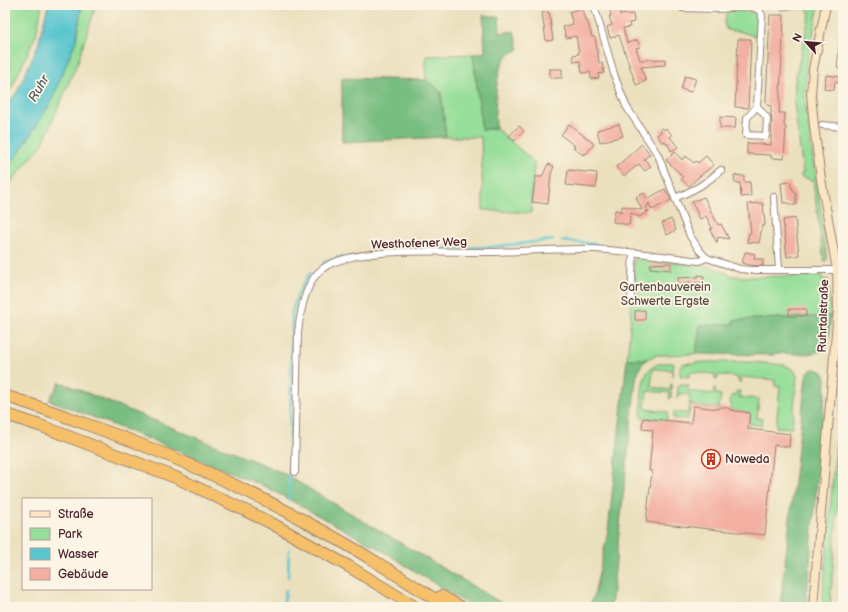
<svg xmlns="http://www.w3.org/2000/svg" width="848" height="612" font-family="'Balsamiq Sans',sans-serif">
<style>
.green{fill:#96de99;stroke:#707e62}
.forest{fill:#78bd81;stroke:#616e56}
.water{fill:#58c5cf;stroke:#51727d}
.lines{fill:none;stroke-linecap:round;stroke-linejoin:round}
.stream{stroke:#58c5cf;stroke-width:2.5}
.building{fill:#f3afa1}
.minor-casing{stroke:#9a8074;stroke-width:8}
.secondary-casing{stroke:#9a8074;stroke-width:10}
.motorway-casing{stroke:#9a8074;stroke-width:13}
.minor{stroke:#fff;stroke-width:6}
.secondary{stroke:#fbe6c4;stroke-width:8}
.motorway{stroke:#f6c06b;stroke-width:11}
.labels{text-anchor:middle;stroke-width:3.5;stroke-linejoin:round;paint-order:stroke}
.street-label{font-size:12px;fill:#4a1f2b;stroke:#fcf5e5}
.park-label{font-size:12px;fill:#5d4f46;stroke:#fcf5e5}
.poi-label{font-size:12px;fill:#4a1f2b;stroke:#fcf5e5;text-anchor:start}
.water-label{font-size:13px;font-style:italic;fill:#4f5964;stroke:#fcf5e5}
</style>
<rect width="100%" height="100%" fill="#fcf5e5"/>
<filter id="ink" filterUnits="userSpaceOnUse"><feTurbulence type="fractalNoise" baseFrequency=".025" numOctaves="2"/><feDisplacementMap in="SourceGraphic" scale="8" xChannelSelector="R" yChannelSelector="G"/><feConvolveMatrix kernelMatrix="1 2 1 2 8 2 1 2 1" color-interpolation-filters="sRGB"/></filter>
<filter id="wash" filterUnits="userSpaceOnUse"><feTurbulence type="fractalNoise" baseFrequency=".012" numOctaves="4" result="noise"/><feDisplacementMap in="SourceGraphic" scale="16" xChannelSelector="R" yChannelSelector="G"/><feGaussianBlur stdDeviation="0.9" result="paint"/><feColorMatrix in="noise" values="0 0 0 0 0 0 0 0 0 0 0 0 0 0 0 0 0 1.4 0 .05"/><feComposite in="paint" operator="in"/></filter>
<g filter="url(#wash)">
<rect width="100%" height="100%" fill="#ebe0be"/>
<g class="green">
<path d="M 5,5 L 42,5 L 36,35 L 12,87 L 5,96 Z"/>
<path d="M 82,5 L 96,5 L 77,64 L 42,145 L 5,189 L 5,168 L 17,156 L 50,104 L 76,40 Z"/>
<path d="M 779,5 L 819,5 L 807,63 L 805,93 L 806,110 L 820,204 L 827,260 L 824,261 L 813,181 L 800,176 L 803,172 L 794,104 L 795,80 L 810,13 L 806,8 L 779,10 Z"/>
<path d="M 727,11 C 737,11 762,8 759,25 C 758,29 757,33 755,36 L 738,31 L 732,31 L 727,30 L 724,24 Z"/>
<path d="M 473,54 L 482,130 L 496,128 L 534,162 L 531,213 L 483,210 L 481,137 L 446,137 L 441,92 L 426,80 L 426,56 Z"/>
<path d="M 637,257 L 711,267 L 733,276 L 750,277 L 822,275 L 823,280 L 828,279 L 831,316 L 734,320 L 734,324 L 700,325 L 696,354 L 657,355 L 647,359 L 627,359 L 630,328 L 634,260 Z"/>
<path d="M 702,362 L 753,362 L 785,365 L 794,370 L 797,376 L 792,428 L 776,427 L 780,387 L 775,386 L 775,380 L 741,377 L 740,383 L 738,381 L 737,377 L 719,375 L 717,379 L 715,380 L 715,374 L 690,372 L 689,377 L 681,376 L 680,375 L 680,366 L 682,364 Z"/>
<path d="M 673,363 L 674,364 L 673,376 L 672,376 L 672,370 L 653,369 L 651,387 L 670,390 L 671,384 L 672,384 L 671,398 L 669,399 L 670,393 L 647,391 L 645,409 L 668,412 L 667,421 L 641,417 C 643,391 637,360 673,363 Z"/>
<path d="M 680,384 L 689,385 L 688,391 L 713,394 L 714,388 L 715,388 L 716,394 L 721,395 L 720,401 L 718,405 L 719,409 L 693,406 L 693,403 L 691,403 L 688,419 L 673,418 L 674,412 L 688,413 L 690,395 L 679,394 L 678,399 L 677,399 L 678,387 Z"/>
<path d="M 843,386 L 843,432 L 830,607 L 822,607 L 833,476 Z"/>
<path d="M 738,391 L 740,391 L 739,397 L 759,399 L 757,418 L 763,419 L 762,425 L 749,424 L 750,413 L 730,410 L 732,406 L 730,403 L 731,396 L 735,396 L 736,392 Z"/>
</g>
<g class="forest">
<path d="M 483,15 L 499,17 L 500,33 L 514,31 L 519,49 C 516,51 511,53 508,55 C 494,68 495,110 496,128 L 482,130 L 473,54 L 485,52 Z"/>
<path d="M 342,78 L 426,80 L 441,92 L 446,137 L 342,142 Z"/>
<path d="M 831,316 L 828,345 C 819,358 790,353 775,353 L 775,355 L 696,354 L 700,325 L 733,324 L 733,320 Z"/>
<path d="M 627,359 L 647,359 C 641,365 638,370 636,379 L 611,607 L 589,607 L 594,596 L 608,531 Z"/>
<path d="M 813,369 C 821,369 826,373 826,381 L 806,607 L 780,607 L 806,377 L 807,373 Z"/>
<path d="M 60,382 L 281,472 L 508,607 L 472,607 L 378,548 L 266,487 L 159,443 L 49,400 Z"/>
</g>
<path class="water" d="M 48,5 L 82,5 L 76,40 L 50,104 L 17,156 L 5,168 L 5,108 L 17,92 L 38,45 Z"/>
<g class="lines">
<g class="stream">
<path d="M 562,241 L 597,244"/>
<path d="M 408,249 L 490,247 L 553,240"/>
<path d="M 324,262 L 344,257"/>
<path d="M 289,499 L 292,312 C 296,298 302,284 310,273"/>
<path d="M 288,577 L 289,550"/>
<path d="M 283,607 L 286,590"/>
</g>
</g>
<g id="blocks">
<g class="building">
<path d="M 609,5 L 619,5 L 620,15 L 633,14 L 634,22 L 629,23 L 630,27 L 623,28 L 627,43 L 637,40 L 640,47 L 636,48 L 640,60 L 665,59 L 665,65 L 641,67 L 646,81 L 636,85 L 619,35 L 610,38 L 607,27 L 612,25 L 609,16 L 611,16 Z"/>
<path d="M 582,8 L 585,20 L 587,20 L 592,37 L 595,37 L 599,63 L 602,63 L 604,73 L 598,74 L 599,78 L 591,79 L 590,72 L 582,73 L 580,61 L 574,62 L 573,55 L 579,54 L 576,36 L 566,38 L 563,27 L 573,24 L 569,12 Z"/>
<path d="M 549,12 L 553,40 L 546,41 L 542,13 Z"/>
<path d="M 770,15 L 784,15 L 779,113 L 785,113 L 784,126 L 786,127 L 784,159 L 771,158 L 771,155 L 747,154 L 747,143 L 771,145 L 772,119 L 771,116 L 771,106 L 767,105 L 766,102 Z"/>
<path d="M 738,39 L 751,39 L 751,42 L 748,108 L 735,107 Z"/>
<rect x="550" y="69" width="12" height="9"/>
<path d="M 826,75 L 843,77 L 843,83 L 835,82 L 834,90 L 824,89 Z"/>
<path d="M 685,76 L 696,79 L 691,92 L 681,89 Z"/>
<path d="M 720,117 L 736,118 L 735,128 L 720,128 Z"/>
<path d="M 569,124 L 594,144 L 586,154 L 584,153 L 583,155 L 573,147 L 575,146 L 561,135 Z"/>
<path d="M 619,124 L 623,136 L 600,142 L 597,130 Z"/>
<path d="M 519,126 L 524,131 L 514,141 L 509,136 Z"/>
<path d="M 662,128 L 664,130 L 666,128 L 672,135 L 670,137 L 678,147 L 671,151 L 668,144 L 667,144 L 665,141 L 663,143 L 657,135 L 661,132 L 660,129 Z"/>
<path d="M 642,144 L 650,154 L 644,159 L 651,166 L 645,171 L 639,164 L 624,176 L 616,167 Z"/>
<path d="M 675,152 L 682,160 L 686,156 L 694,163 L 696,161 L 698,163 L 706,156 L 714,165 L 700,176 L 689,186 L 681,179 L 683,177 L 666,160 Z"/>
<path d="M 548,164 L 554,166 L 551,174 L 548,204 L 532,202 L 535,177 L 542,177 Z"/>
<path d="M 568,170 L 597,173 L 596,188 L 566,185 Z"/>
<path d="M 734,175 L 744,176 L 744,182 L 750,182 L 751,196 L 741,197 L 740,183 L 735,183 Z"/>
<path d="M 791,182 L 791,188 L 793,188 L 793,190 L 796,193 L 796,205 L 792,205 L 788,203 L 783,203 L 781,183 Z"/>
<path d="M 665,189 L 671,200 L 652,210 L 649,203 L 645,211 L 649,211 L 639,217 L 631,213 L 629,225 L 613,222 L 615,210 L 622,212 L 622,206 L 642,210 L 636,197 L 644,193 L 647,199 Z"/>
<path d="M 704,197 L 718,225 L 721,224 L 729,239 L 718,237 L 717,243 L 710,230 L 712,228 L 706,216 L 700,219 L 692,202 Z"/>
<path d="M 763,203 L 765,225 L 762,226 L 759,243 L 747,242 L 749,233 L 751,233 L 748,204 Z"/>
<path d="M 795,218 L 799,255 L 787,257 L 783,220 Z"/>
<path d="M 671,219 L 676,230 L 667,235 L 662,223 Z"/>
<path d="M 745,252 L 755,254 L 754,259 L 763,259 L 763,266 L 750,265 L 742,263 Z"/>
<path d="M 671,263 L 671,270 L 650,268 L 650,264 Z"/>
<path d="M 698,275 L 704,276 L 703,283 L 687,282 L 687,284 L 678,284 L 678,278 L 698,277 Z"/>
<rect x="789" y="309" width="17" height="7"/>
<path d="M 645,310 L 645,320 L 635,320 L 635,311 Z"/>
<path d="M 693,406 L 719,409 L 719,407 L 725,407 L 730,409 L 730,410 L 750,413 L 748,429 L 790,434 L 789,447 L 774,445 L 765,535 L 646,522 L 652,471 L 649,471 L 653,430 L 642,429 L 643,418 L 691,423 Z"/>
</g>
</g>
</g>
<g filter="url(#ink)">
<use href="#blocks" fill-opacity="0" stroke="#9a8074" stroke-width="1"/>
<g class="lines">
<g class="minor-casing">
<g id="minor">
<path d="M 594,5 L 615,77 L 626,106 L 658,155 L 690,236 L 700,251 L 707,258 L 740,269 L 751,270 L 837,270"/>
<path d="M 679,5 L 682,8 C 695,8 732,11 741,5"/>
<path d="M 747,5 L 759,10 L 762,15 L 757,106 L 747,118 L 746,135 L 766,136 L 767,118 L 757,106"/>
<path d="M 841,66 L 843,37"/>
<path d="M 822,125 L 843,127"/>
<path d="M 774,197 L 779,269"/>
<path d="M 675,198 C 694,190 706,184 721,170"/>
<path d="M 631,299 L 633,253"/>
<path d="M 295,472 L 298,333 C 300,313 305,282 322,269 C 351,246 444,252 482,252 C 519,252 556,248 594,249 C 629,251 664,256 699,261 L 707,258"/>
</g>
</g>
<g class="secondary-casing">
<path id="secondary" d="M 813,607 L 838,309 L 837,270 L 821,179 L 814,126 L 811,94 L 813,69 L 826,5"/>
</g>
<g class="motorway-casing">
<g id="motorway">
<path d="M 5,396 C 32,404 59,414 86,424 C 163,451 238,484 310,524 C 357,549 402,578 447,607"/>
<path d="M 5,414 L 41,426 L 177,478 L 269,522 L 348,566 L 415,607"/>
<path d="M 441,596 L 461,607"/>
</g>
</g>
<use href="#minor" class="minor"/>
<use href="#secondary" class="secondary"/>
<use href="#motorway" class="motorway"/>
</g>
</g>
<defs>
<g id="building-ring" transform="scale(1)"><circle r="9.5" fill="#fcf5e5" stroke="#c8321e" stroke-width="1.5"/><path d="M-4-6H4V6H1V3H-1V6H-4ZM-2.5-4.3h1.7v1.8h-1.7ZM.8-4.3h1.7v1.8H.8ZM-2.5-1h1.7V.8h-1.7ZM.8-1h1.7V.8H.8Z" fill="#c8321e"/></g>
</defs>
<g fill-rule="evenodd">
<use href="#building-ring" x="711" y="459"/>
</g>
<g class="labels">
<g class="street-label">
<text transform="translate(419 243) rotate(-2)" y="4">Westhofener Weg</text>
<text transform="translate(823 316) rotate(-88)" y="4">Ruhrtalstraße</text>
</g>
<g class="park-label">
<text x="665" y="291">Gartenbauverein<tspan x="665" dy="14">Schwerte Ergste</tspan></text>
</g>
<g class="poi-label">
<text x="725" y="463">Noweda</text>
</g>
<g class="water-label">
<text transform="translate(38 88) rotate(-60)" y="5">Ruhr</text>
</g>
</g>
<rect width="848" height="612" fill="none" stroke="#fcf5e5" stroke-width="20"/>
<rect x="22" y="498" width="130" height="92" fill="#fcf5e5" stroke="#b59f9b"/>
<rect x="30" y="511" width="20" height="6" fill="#fbe6c4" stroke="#b59f9b"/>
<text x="58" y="518" font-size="12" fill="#4a1f2b">Straße</text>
<rect x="30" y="528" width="20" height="12" fill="#96de99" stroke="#b59f9b"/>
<text x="58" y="538" font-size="12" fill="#4a1f2b">Park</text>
<rect x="30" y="548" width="20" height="12" fill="#58c5cf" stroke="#b59f9b"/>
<text x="58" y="558" font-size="12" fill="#4a1f2b">Wasser</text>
<rect x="30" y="568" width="20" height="12" fill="#f3afa1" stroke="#b59f9b"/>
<text x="58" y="578" font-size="12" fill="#4a1f2b">Gebäude</text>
<g transform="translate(806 42) rotate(297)" stroke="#fcf5e5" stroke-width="3" paint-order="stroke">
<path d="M0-3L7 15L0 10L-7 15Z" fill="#4a1f2b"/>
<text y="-6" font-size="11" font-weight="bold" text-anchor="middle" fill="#4a1f2b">N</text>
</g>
</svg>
